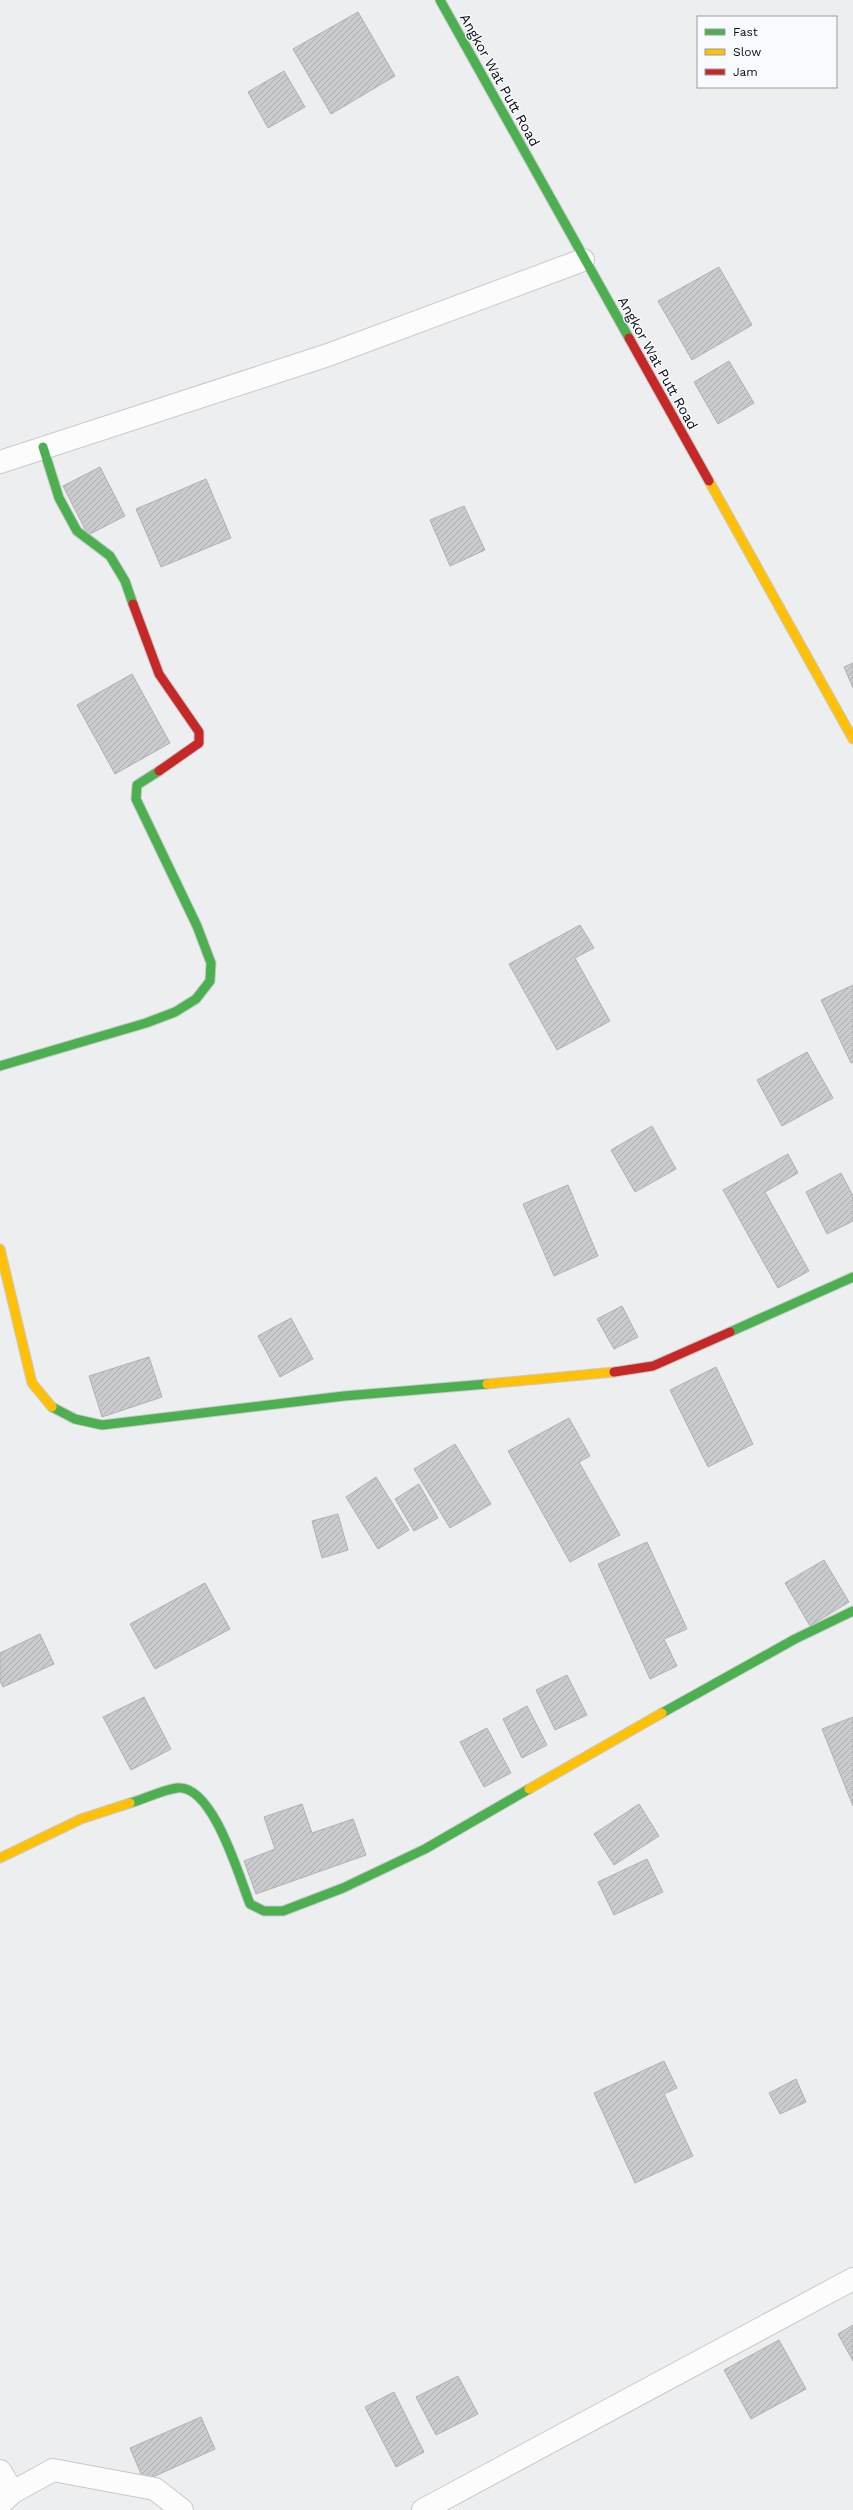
<svg xmlns="http://www.w3.org/2000/svg" width="853" height="2510" font-family="'Work Sans',sans-serif">
<style>
.building{fill:url(#building-hatch);stroke:#b0b1b3}
.lines{fill:none;stroke-linecap:round;stroke-linejoin:round}
.street-casing{stroke:#c8c9cb;stroke-width:24}
.fast-casing{stroke:#c8c9cb;stroke-width:11}
.slow-casing{stroke:#c8c9cb;stroke-width:11}
.jam-casing{stroke:#c8c9cb;stroke-width:11}
.street{stroke:#fcfcfd;stroke-width:22}
.fast{stroke:#4caf50;stroke-width:9}
.slow{stroke:#ffc107;stroke-width:9}
.jam{stroke:#c62828;stroke-width:9}
.labels{text-anchor:middle;stroke-width:3;stroke-linejoin:round;paint-order:stroke}
.street-label{font-size:14px;fill:#0b0c0d;stroke:#f7faff}
</style>
<defs>
<pattern id="building-hatch" width="6" height="6" patternUnits="userSpaceOnUse"><rect width="6" height="6" fill="#cacbcd"/><path d="M-1 1l2-2M0 6l6-6M5 7l2-2" fill="none" stroke="#acadaf"/></pattern>
</defs>
<rect width="100%" height="100%" fill="#eceef0"/>
<g class="building">
<path d="M 358,12 L 395,76 L 331,114 L 293,49 Z"/>
<path d="M 284,71 L 305,107 L 268,128 L 248,92 Z"/>
<path d="M 719,267 L 752,325 L 692,360 L 658,301 Z"/>
<path d="M 729,361 L 754,403 L 718,424 L 694,382 Z"/>
<path d="M 100,467 L 125,516 L 88,535 L 63,486 Z"/>
<path d="M 206,479 L 231,538 L 161,567 L 136,509 Z"/>
<path d="M 464,506 L 485,550 L 450,566 L 430,520 Z"/>
<path d="M 853,663 L 853,688 L 844,667 Z"/>
<path d="M 132,674 L 170,743 L 115,774 L 77,705 Z"/>
<path d="M 580,925 L 594,948 L 575,958 L 610,1021 L 557,1050 L 509,964 Z"/>
<path d="M 853,985 L 853,1062 L 851,1063 L 821,1000 Z"/>
<path d="M 807,1052 L 833,1098 L 782,1126 L 757,1080 Z"/>
<path d="M 652,1126 L 676,1169 L 635,1192 L 611,1150 Z"/>
<path d="M 788,1154 L 798,1173 L 765,1192 L 809,1271 L 778,1288 L 723,1190 Z"/>
<path d="M 841,1173 L 853,1196 L 853,1221 L 827,1234 L 806,1192 Z"/>
<path d="M 568,1185 L 598,1256 L 554,1276 L 523,1204 Z"/>
<path d="M 622,1306 L 638,1337 L 614,1349 L 597,1319 Z"/>
<path d="M 291,1318 L 313,1359 L 280,1377 L 258,1336 Z"/>
<path d="M 149,1357 L 162,1397 L 102,1417 L 89,1376 Z"/>
<path d="M 716,1367 L 753,1444 L 708,1467 L 670,1390 Z"/>
<path d="M 569,1418 L 590,1456 L 579,1462 L 620,1535 L 570,1562 L 508,1451 Z"/>
<path d="M 455,1444 L 491,1504 L 450,1528 L 414,1469 Z"/>
<path d="M 376,1477 L 409,1530 L 378,1549 L 346,1497 Z"/>
<path d="M 419,1484 L 438,1518 L 414,1531 L 395,1499 Z"/>
<path d="M 338,1514 L 348,1550 L 322,1558 L 312,1521 Z"/>
<path d="M 647,1542 L 687,1629 L 664,1639 L 677,1666 L 650,1679 L 598,1564 Z"/>
<path d="M 824,1560 L 849,1602 L 810,1626 L 785,1583 Z"/>
<path d="M 205,1583 L 230,1629 L 155,1669 L 130,1624 Z"/>
<path d="M 40,1634 L 54,1664 L 3,1687 L 0,1681 L 0,1653 Z"/>
<path d="M 567,1675 L 587,1715 L 555,1730 L 536,1690 Z"/>
<path d="M 144,1697 L 171,1749 L 131,1770 L 103,1717 Z"/>
<path d="M 527,1706 L 547,1745 L 522,1758 L 503,1719 Z"/>
<path d="M 853,1717 L 853,1806 L 822,1729 Z"/>
<path d="M 487,1728 L 511,1773 L 484,1787 L 460,1742 Z"/>
<path d="M 302,1804 L 312,1833 L 353,1819 L 366,1855 L 256,1894 L 244,1861 L 275,1849 L 264,1817 Z"/>
<path d="M 639,1804 L 659,1836 L 614,1865 L 594,1834 Z"/>
<path d="M 647,1859 L 663,1892 L 614,1915 L 598,1882 Z"/>
<path d="M 664,2061 L 677,2088 L 664,2094 L 693,2156 L 635,2183 L 594,2093 Z"/>
<path d="M 796,2079 L 806,2102 L 780,2114 L 769,2093 Z"/>
<path d="M 853,2325 L 853,2361 L 838,2334 Z"/>
<path d="M 779,2340 L 806,2389 L 751,2419 L 724,2370 Z"/>
<path d="M 458,2376 L 478,2414 L 436,2435 L 416,2397 Z"/>
<path d="M 394,2392 L 424,2452 L 396,2467 L 365,2407 Z"/>
<path d="M 201,2417 L 215,2449 L 144,2481 L 130,2448 Z"/>
</g>
<g class="lines">
<g class="street-casing">
<g id="street">
<path d="M 0,462 L 328,355 L 583,260"/>
<path d="M 0,2471 L 13,2492"/>
<path d="M 0,2504 L 13,2492 L 53,2470 L 155,2489 L 182,2510"/>
<path d="M 423,2510 L 853,2279"/>
</g>
</g>
<g class="fast-casing">
<g id="fast">
<path d="M 440,0 L 629,338"/>
<path d="M 43,447 L 59,498 L 77,531 L 110,556 L 125,581 L 133,604"/>
<path d="M 0,1066 L 146,1023 L 175,1012 L 196,999 L 210,981 L 211,963 L 197,926 L 136,799 L 137,785 L 159,771"/>
<path d="M 730,1332 L 853,1277"/>
<path d="M 52,1407 L 75,1419 L 102,1425 L 344,1396 L 487,1384"/>
<path d="M 662,1713 L 795,1639 L 853,1611"/>
<path d="M 130,1803 C 145,1799 162,1790 177,1788 C 213,1784 239,1877 250,1904 L 264,1911 L 283,1911 L 343,1888 L 425,1849 L 529,1789"/>
</g>
</g>
<g class="slow-casing">
<g id="slow">
<path d="M 709,481 L 853,739"/>
<path d="M 0,1249 L 32,1383 L 52,1407"/>
<path d="M 487,1384 L 614,1372"/>
<path d="M 529,1789 L 662,1713"/>
<path d="M 0,1858 L 81,1819 L 130,1803"/>
</g>
</g>
<g class="jam-casing">
<g id="jam">
<path d="M 629,338 L 709,481"/>
<path d="M 133,604 L 159,674 L 199,732 L 199,743 L 159,771"/>
<path d="M 614,1372 L 653,1366 L 730,1332"/>
</g>
</g>
<use href="#street" class="street"/>
<use href="#fast" class="fast"/>
<use href="#slow" class="slow"/>
<use href="#jam" class="jam"/>
</g>
<g class="labels">
<g class="street-label">
<text transform="translate(500 80) rotate(61)" y="5">Angkor Wat Putt Road</text>
<text transform="translate(658 363) rotate(61)" y="5">Angkor Wat Putt Road</text>
</g>
</g>
<rect x="697" y="16" width="140" height="72" fill="#f7faff" stroke="#999b9e"/>
<rect x="705" y="29" width="20" height="6" fill="#4caf50" stroke="#999b9e"/>
<text x="733" y="36" font-size="12" fill="#0b0c0d">Fast</text>
<rect x="705" y="49" width="20" height="6" fill="#ffc107" stroke="#999b9e"/>
<text x="733" y="56" font-size="12" fill="#0b0c0d">Slow</text>
<rect x="705" y="69" width="20" height="6" fill="#c62828" stroke="#999b9e"/>
<text x="733" y="76" font-size="12" fill="#0b0c0d">Jam</text>
</svg>
